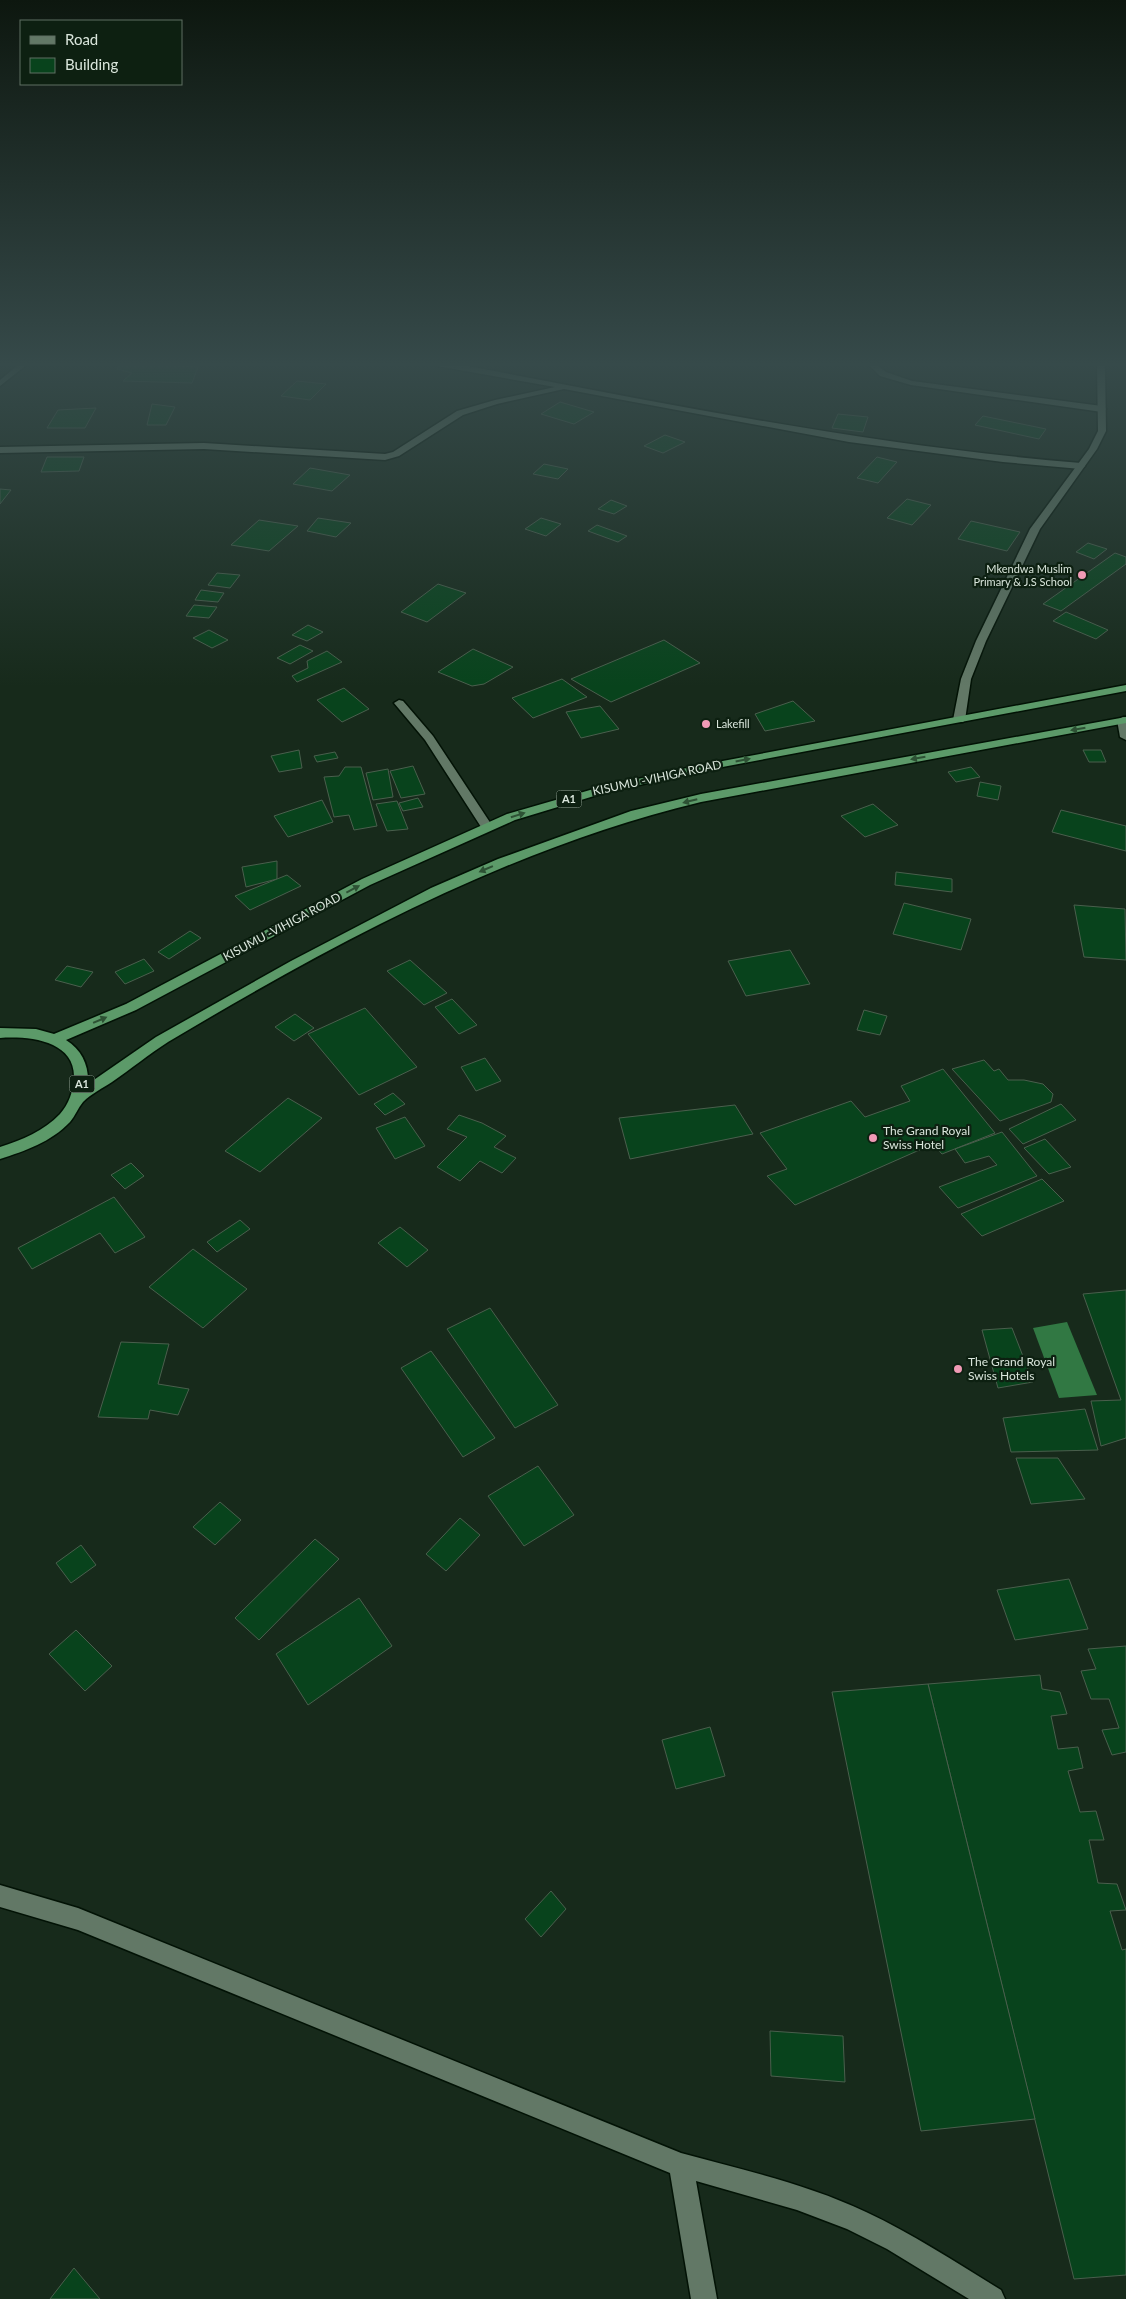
<svg xmlns="http://www.w3.org/2000/svg" width="1126" height="2299" font-family="Lato,sans-serif">
<style>
.water{fill:#317843}
.building{fill:#08431c;stroke:#4a5f4d}
.lines{fill:none;stroke-linecap:round;stroke-linejoin:round}
.minor-casing{stroke:#021205;stroke-width:3}
.tertiary-casing{stroke:#021205;stroke-width:3}
.trunk-casing{stroke:#021205;stroke-width:3}
.minor{fill:#627866;fill-rule:evenodd}
.tertiary{fill:#627866;fill-rule:evenodd}
.trunk{fill:#5c9a69;fill-rule:evenodd}
.oneway{fill:#2d5134}
.poi-dot{fill:#f09ab5;stroke:#0d2011;stroke-width:2}
.labels{text-anchor:middle;stroke-width:4.5;stroke-linejoin:round;paint-order:stroke}
.far-poi-label{font-size:11px;fill:#d9e5db;stroke:#0d2011;text-anchor:end}
.shield{fill:#0d2011;stroke:#9caa9e;stroke-width:1}
.shield-label{font-size:11px;font-weight:bold;fill:#d9e5db}
.street-label{font-size:12px;fill:#d9e5db;stroke:#0d2011}
.poi-label{font-size:12px;fill:#d9e5db;stroke:#0d2011;text-anchor:start}
</style>
<rect width="100%" height="100%" fill="#172a1b"/>
<path class="water" d="M 1067,1322 L 1097,1395 L 1059,1398 L 1033,1328 Z"/>
<g class="building">
<path d="M 119,366 L 175,366 L 198,367 L 192,383 L 123,381 L 132,373 L 117,369 Z"/>
<path d="M 297,381 L 326,384 L 310,400 L 281,396 Z"/>
<path d="M 560,402 L 594,412 L 574,424 L 541,414 Z"/>
<path d="M 152,404 L 175,407 L 166,425 L 147,425 Z"/>
<path d="M 96,408 L 85,428 L 47,428 L 58,410 Z"/>
<path d="M 838,414 L 868,417 L 863,432 L 832,428 Z"/>
<path d="M 983,416 L 1046,429 L 1039,439 L 975,425 Z"/>
<path d="M 665,435 L 685,442 L 663,453 L 644,446 Z"/>
<path d="M 47,457 L 84,457 L 79,471 L 41,472 Z"/>
<path d="M 877,457 L 897,462 L 878,483 L 857,478 Z"/>
<path d="M 544,464 L 568,469 L 558,479 L 533,474 Z"/>
<path d="M 310,468 L 350,475 L 332,491 L 293,484 Z"/>
<path d="M 0,489 L 11,490 L 0,504 Z"/>
<path d="M 907,499 L 931,505 L 912,525 L 887,518 Z"/>
<path d="M 611,500 L 627,506 L 614,514 L 598,509 Z"/>
<path d="M 318,518 L 351,523 L 336,537 L 307,531 Z"/>
<path d="M 541,518 L 561,524 L 546,536 L 525,529 Z"/>
<path d="M 259,520 L 298,526 L 269,551 L 231,545 Z"/>
<path d="M 971,521 L 1020,532 L 1007,551 L 958,539 Z"/>
<path d="M 597,525 L 627,536 L 618,542 L 588,531 Z"/>
<path d="M 1088,543 L 1107,549 L 1094,559 L 1076,552 Z"/>
<path d="M 1115,553 L 1126,557 L 1126,564 L 1061,611 L 1043,604 Z"/>
<path d="M 217,573 L 240,575 L 230,588 L 208,585 Z"/>
<path d="M 438,584 L 466,593 L 427,622 L 401,612 Z"/>
<path d="M 201,590 L 224,593 L 218,602 L 195,600 Z"/>
<path d="M 194,605 L 217,607 L 209,618 L 186,616 Z"/>
<path d="M 1066,612 L 1108,630 L 1096,639 L 1053,621 Z"/>
<path d="M 308,625 L 323,632 L 307,641 L 292,635 Z"/>
<path d="M 209,630 L 228,640 L 212,648 L 193,638 Z"/>
<path d="M 664,640 L 700,663 L 611,702 L 571,679 Z"/>
<path d="M 300,645 L 313,651 L 290,664 L 277,658 Z"/>
<path d="M 473,649 L 513,667 L 484,684 L 472,686 L 438,672 Z"/>
<path d="M 327,651 L 342,662 L 297,682 L 292,676 L 308,668 L 307,661 Z"/>
<path d="M 562,679 L 587,697 L 533,718 L 512,698 Z"/>
<path d="M 344,688 L 369,709 L 342,722 L 317,700 Z"/>
<path d="M 793,701 L 815,721 L 765,731 L 755,714 Z"/>
<path d="M 600,706 L 619,729 L 581,738 L 566,712 Z"/>
<path d="M 299,750 L 302,768 L 279,772 L 271,756 Z"/>
<path d="M 1083,750 L 1101,750 L 1106,762 L 1089,762 Z"/>
<path d="M 335,752 L 338,758 L 317,762 L 314,756 Z"/>
<path d="M 413,766 L 425,794 L 401,798 L 390,771 Z"/>
<path d="M 345,767 L 361,767 L 377,826 L 354,830 L 349,815 L 334,817 L 324,777 L 339,776 Z"/>
<path d="M 971,767 L 980,777 L 956,782 L 948,772 Z"/>
<path d="M 388,769 L 393,797 L 373,800 L 366,773 Z"/>
<path d="M 980,782 L 1001,786 L 998,800 L 977,796 Z"/>
<path d="M 418,798 L 423,807 L 403,811 L 399,803 Z"/>
<path d="M 322,800 L 333,822 L 288,837 L 274,816 Z"/>
<path d="M 397,801 L 408,829 L 387,831 L 376,804 Z"/>
<path d="M 873,804 L 898,825 L 865,837 L 841,816 Z"/>
<path d="M 1061,810 L 1126,826 L 1126,851 L 1052,832 Z"/>
<path d="M 277,861 L 277,879 L 246,887 L 242,867 Z"/>
<path d="M 896,872 L 952,879 L 952,892 L 895,885 Z"/>
<path d="M 287,875 L 301,886 L 250,910 L 235,896 Z"/>
<path d="M 904,903 L 971,919 L 961,950 L 893,934 Z"/>
<path d="M 1074,905 L 1125,909 L 1126,960 L 1084,957 Z"/>
<path d="M 190,931 L 201,938 L 169,959 L 158,952 Z"/>
<path d="M 790,950 L 810,984 L 746,996 L 728,961 Z"/>
<path d="M 144,959 L 154,971 L 125,984 L 115,972 Z"/>
<path d="M 410,960 L 447,993 L 424,1005 L 387,971 Z"/>
<path d="M 67,966 L 93,972 L 81,987 L 55,980 Z"/>
<path d="M 452,999 L 477,1025 L 459,1034 L 435,1007 Z"/>
<path d="M 365,1008 L 417,1067 L 359,1095 L 308,1034 Z"/>
<path d="M 864,1010 L 887,1016 L 880,1035 L 857,1030 Z"/>
<path d="M 295,1014 L 314,1028 L 294,1041 L 275,1027 Z"/>
<path d="M 485,1058 L 501,1081 L 476,1091 L 461,1067 Z"/>
<path d="M 984,1060 L 994,1071 L 999,1069 L 1008,1080 L 1024,1080 L 1043,1084 L 1053,1094 L 1051,1102 L 1000,1121 L 952,1069 Z"/>
<path d="M 943,1069 L 995,1133 L 942,1154 L 933,1144 L 795,1205 L 767,1176 L 787,1169 L 760,1133 L 851,1101 L 865,1117 L 910,1101 L 901,1086 Z"/>
<path d="M 393,1093 L 405,1104 L 385,1115 L 374,1104 Z"/>
<path d="M 288,1098 L 322,1118 L 260,1172 L 225,1151 Z"/>
<path d="M 1061,1104 L 1076,1120 L 1023,1144 L 1009,1129 Z"/>
<path d="M 735,1105 L 753,1134 L 630,1159 L 619,1118 Z"/>
<path d="M 459,1115 L 482,1123 L 506,1136 L 494,1147 L 516,1158 L 502,1173 L 480,1161 L 460,1181 L 437,1167 L 467,1137 L 447,1129 Z"/>
<path d="M 405,1117 L 425,1146 L 395,1159 L 376,1128 Z"/>
<path d="M 1002,1132 L 1037,1176 L 958,1208 L 939,1187 L 997,1165 L 989,1156 L 965,1163 L 955,1149 Z"/>
<path d="M 1045,1139 L 1071,1167 L 1049,1174 L 1024,1148 Z"/>
<path d="M 131,1163 L 144,1176 L 125,1189 L 111,1175 Z"/>
<path d="M 1042,1179 L 1064,1201 L 982,1236 L 961,1214 Z"/>
<path d="M 114,1197 L 145,1237 L 115,1253 L 100,1233 L 32,1269 L 18,1248 Z"/>
<path d="M 240,1220 L 250,1229 L 217,1252 L 207,1242 Z"/>
<path d="M 400,1227 L 428,1250 L 407,1267 L 378,1243 Z"/>
<path d="M 193,1249 L 247,1289 L 203,1328 L 149,1287 Z"/>
<path d="M 1126,1290 L 1126,1438 L 1101,1446 L 1091,1401 L 1121,1400 L 1083,1294 Z"/>
<path d="M 490,1308 L 558,1405 L 515,1428 L 447,1329 Z"/>
<path d="M 1012,1328 L 1033,1382 L 998,1388 L 982,1330 Z"/>
<path d="M 121,1342 L 169,1344 L 158,1384 L 189,1389 L 178,1415 L 150,1410 L 148,1419 L 98,1417 Z"/>
<path d="M 431,1351 L 495,1438 L 463,1457 L 401,1368 Z"/>
<path d="M 1085,1409 L 1098,1450 L 1011,1452 L 1003,1418 Z"/>
<path d="M 1016,1458 L 1058,1458 L 1085,1499 L 1031,1504 Z"/>
<path d="M 538,1466 L 574,1515 L 524,1546 L 488,1496 Z"/>
<path d="M 220,1502 L 241,1520 L 215,1545 L 193,1527 Z"/>
<path d="M 460,1518 L 480,1535 L 446,1571 L 426,1554 Z"/>
<path d="M 315,1539 L 339,1559 L 259,1640 L 235,1618 Z"/>
<path d="M 81,1545 L 96,1565 L 71,1583 L 56,1563 Z"/>
<path d="M 1069,1579 L 1088,1629 L 1015,1640 L 997,1590 Z"/>
<path d="M 359,1598 L 392,1646 L 308,1705 L 276,1654 Z"/>
<path d="M 76,1630 L 112,1666 L 85,1691 L 49,1654 Z"/>
<path d="M 1126,1646 L 1126,1752 L 1112,1755 L 1102,1730 L 1119,1728 L 1109,1699 L 1091,1699 L 1081,1671 L 1096,1669 L 1088,1649 Z"/>
<path d="M 1040,1675 L 1042,1689 L 1060,1692 L 1067,1714 L 1051,1716 L 1058,1749 L 1078,1747 L 1083,1768 L 1068,1771 L 1080,1812 L 1096,1811 L 1104,1840 L 1089,1840 L 1098,1883 L 1117,1884 L 1126,1910 L 1110,1911 L 1122,1950 L 1126,1949 L 1126,2275 L 1074,2279 L 928,1684 Z"/>
<path d="M 928,1684 L 1035,2119 L 921,2131 L 832,1692 Z"/>
<path d="M 710,1727 L 725,1776 L 676,1789 L 662,1740 Z"/>
<path d="M 551,1891 L 566,1909 L 541,1937 L 525,1919 Z"/>
<path d="M 770,2031 L 843,2036 L 845,2082 L 771,2076 Z"/>
<path d="M 74,2268 L 100,2299 L 50,2299 Z"/>
</g>
<g class="lines">
<g class="minor-casing">
<g id="minor">
<path d="M 437,366 L 468,366 C 672,405 874,446 1081,463 L 1085,466 L 1081,469 L 1003,462 L 849,442 L 564,389 L 497,404 L 463,415 L 399,456 L 385,460 L 204,449 L 0,453 L 0,447 L 204,443 L 385,454 L 393,452 L 457,411 L 495,400 L 555,387 Z"/>
<path d="M 870,366 L 878,366 L 886,372 L 912,381 L 1102,406 L 1106,409 L 1102,412 L 911,385 L 880,376 Z"/>
<path d="M 399,700 L 403,701 L 433,736 L 493,827 L 491,830 L 483,830 L 425,740 L 394,703 Z"/>
<path d="M 1123,717 L 1126,717 L 1126,740 L 1120,737 L 1117,720 Z"/>
<path d="M 0,1885 L 78,1908 L 681,2153 C 743,2170 807,2184 866,2212 C 913,2234 957,2263 1001,2290 L 1005,2299 L 969,2299 L 887,2249 L 847,2229 L 797,2210 L 696,2181 L 717,2299 L 691,2299 L 670,2173 L 78,1930 L 0,1907 Z"/>
</g>
</g>
<g class="tertiary-casing">
<g id="tertiary">
<path d="M 17,366 L 25,366 L 0,386 L 0,380 Z"/>
<path d="M 1097,366 L 1105,366 L 1106,431 L 1097,449 L 1040,529 L 986,641 L 971,679 L 965,720 L 963,722 L 955,722 L 953,720 L 961,679 L 976,641 L 1030,529 L 1089,449 L 1098,431 Z"/>
</g>
</g>
<g class="trunk-casing">
<path id="trunk" d="M 1126,685 L 1126,691 L 696,772 L 604,793 L 515,820 L 370,885 L 136,1010 L 66,1040 C 82,1050 89,1066 88,1084 L 156,1037 L 291,961 L 431,888 L 498,859 L 631,811 L 701,794 L 1126,717 L 1126,723 L 701,802 C 510,848 336,942 168,1042 C 149,1054 131,1069 112,1082 C 103,1088 91,1094 83,1102 C 78,1108 75,1116 70,1122 C 51,1142 25,1151 0,1159 L 0,1147 C 22,1140 44,1131 60,1114 C 69,1104 73,1091 74,1079 C 76,1040 28,1036 0,1038 L 0,1028 L 36,1029 L 54,1034 L 126,1004 L 362,879 L 507,814 L 597,788 L 696,766 Z"/>
</g>
<use href="#minor" class="minor"/>
<use href="#tertiary" class="tertiary"/>
<use href="#trunk" class="trunk"/>
</g>
<defs><path id="oneway-solid" d="M-6-.8H1V-3.2L6.5 0L1 3.2V.8H-6Z" transform="scale(1.25)"/></defs>
<g class="oneway">
<use href="#oneway-solid" transform="translate(1078 729) rotate(170)"/>
<use href="#oneway-solid" transform="translate(918 758) rotate(170)"/>
<use href="#oneway-solid" transform="translate(743 760) rotate(-11)"/>
<use href="#oneway-solid" transform="translate(690 801) rotate(166)"/>
<use href="#oneway-solid" transform="translate(518 815) rotate(-18)"/>
<use href="#oneway-solid" transform="translate(486 869) rotate(157)"/>
<use href="#oneway-solid" transform="translate(353 889) rotate(-28)"/>
<use href="#oneway-solid" transform="translate(100 1020) rotate(-23)"/>
</g>
<linearGradient id="sky" x2="0" y2="1"><stop stop-color="#0d170f"/><stop offset="0.53" stop-color="#364a4a"/><stop offset="1" stop-color="#364a4a" stop-opacity="0"/></linearGradient>
<rect width="1126" height="687" fill="url(#sky)"/>
<g class="poi-dot">
<circle cx="1082" cy="575" r="5"/>
<circle cx="706" cy="724" r="5"/>
<circle cx="873" cy="1138" r="5"/>
<circle cx="958" cy="1369" r="5"/>
</g>
<g class="labels">
<g class="far-poi-label">
<text x="1072" y="573">Mkendwa Muslim<tspan x="1072" dy="13">Primary &amp; J.S School</tspan></text>
<text x="716" y="728" text-anchor="start">Lakefill</text>
</g>
<g class="shield">
<rect x="556.5" y="790.5" width="25" height="17" rx="4"/>
<rect x="69.5" y="1075.5" width="25" height="17" rx="4"/>
</g>
<g class="shield-label">
<text x="569" y="803">A1</text>
<text x="82" y="1088">A1</text>
</g>
<g class="street-label">
<text transform="translate(657 778) rotate(-12)" y="4">KISUMU -VIHIGA ROAD</text>
<text transform="translate(282 927) rotate(-28)" y="4">KISUMU -VIHIGA ROAD</text>
</g>
<g class="poi-label">
<text x="883" y="1135">The Grand Royal<tspan x="883" dy="14">Swiss Hotel</tspan></text>
<text x="968" y="1366">The Grand Royal<tspan x="968" dy="14">Swiss Hotels</tspan></text>
</g>
</g>
<rect x="20" y="20" width="162" height="65" fill="#0d2011" stroke="#5f6f62"/>
<rect x="30" y="36" width="25" height="8" fill="#627866" stroke="#5f6f62"/>
<text x="65" y="45" font-size="15" fill="#d9e5db">Road</text>
<rect x="30" y="58" width="25" height="15" fill="#08431c" stroke="#5f6f62"/>
<text x="65" y="70" font-size="15" fill="#d9e5db">Building</text>
</svg>
